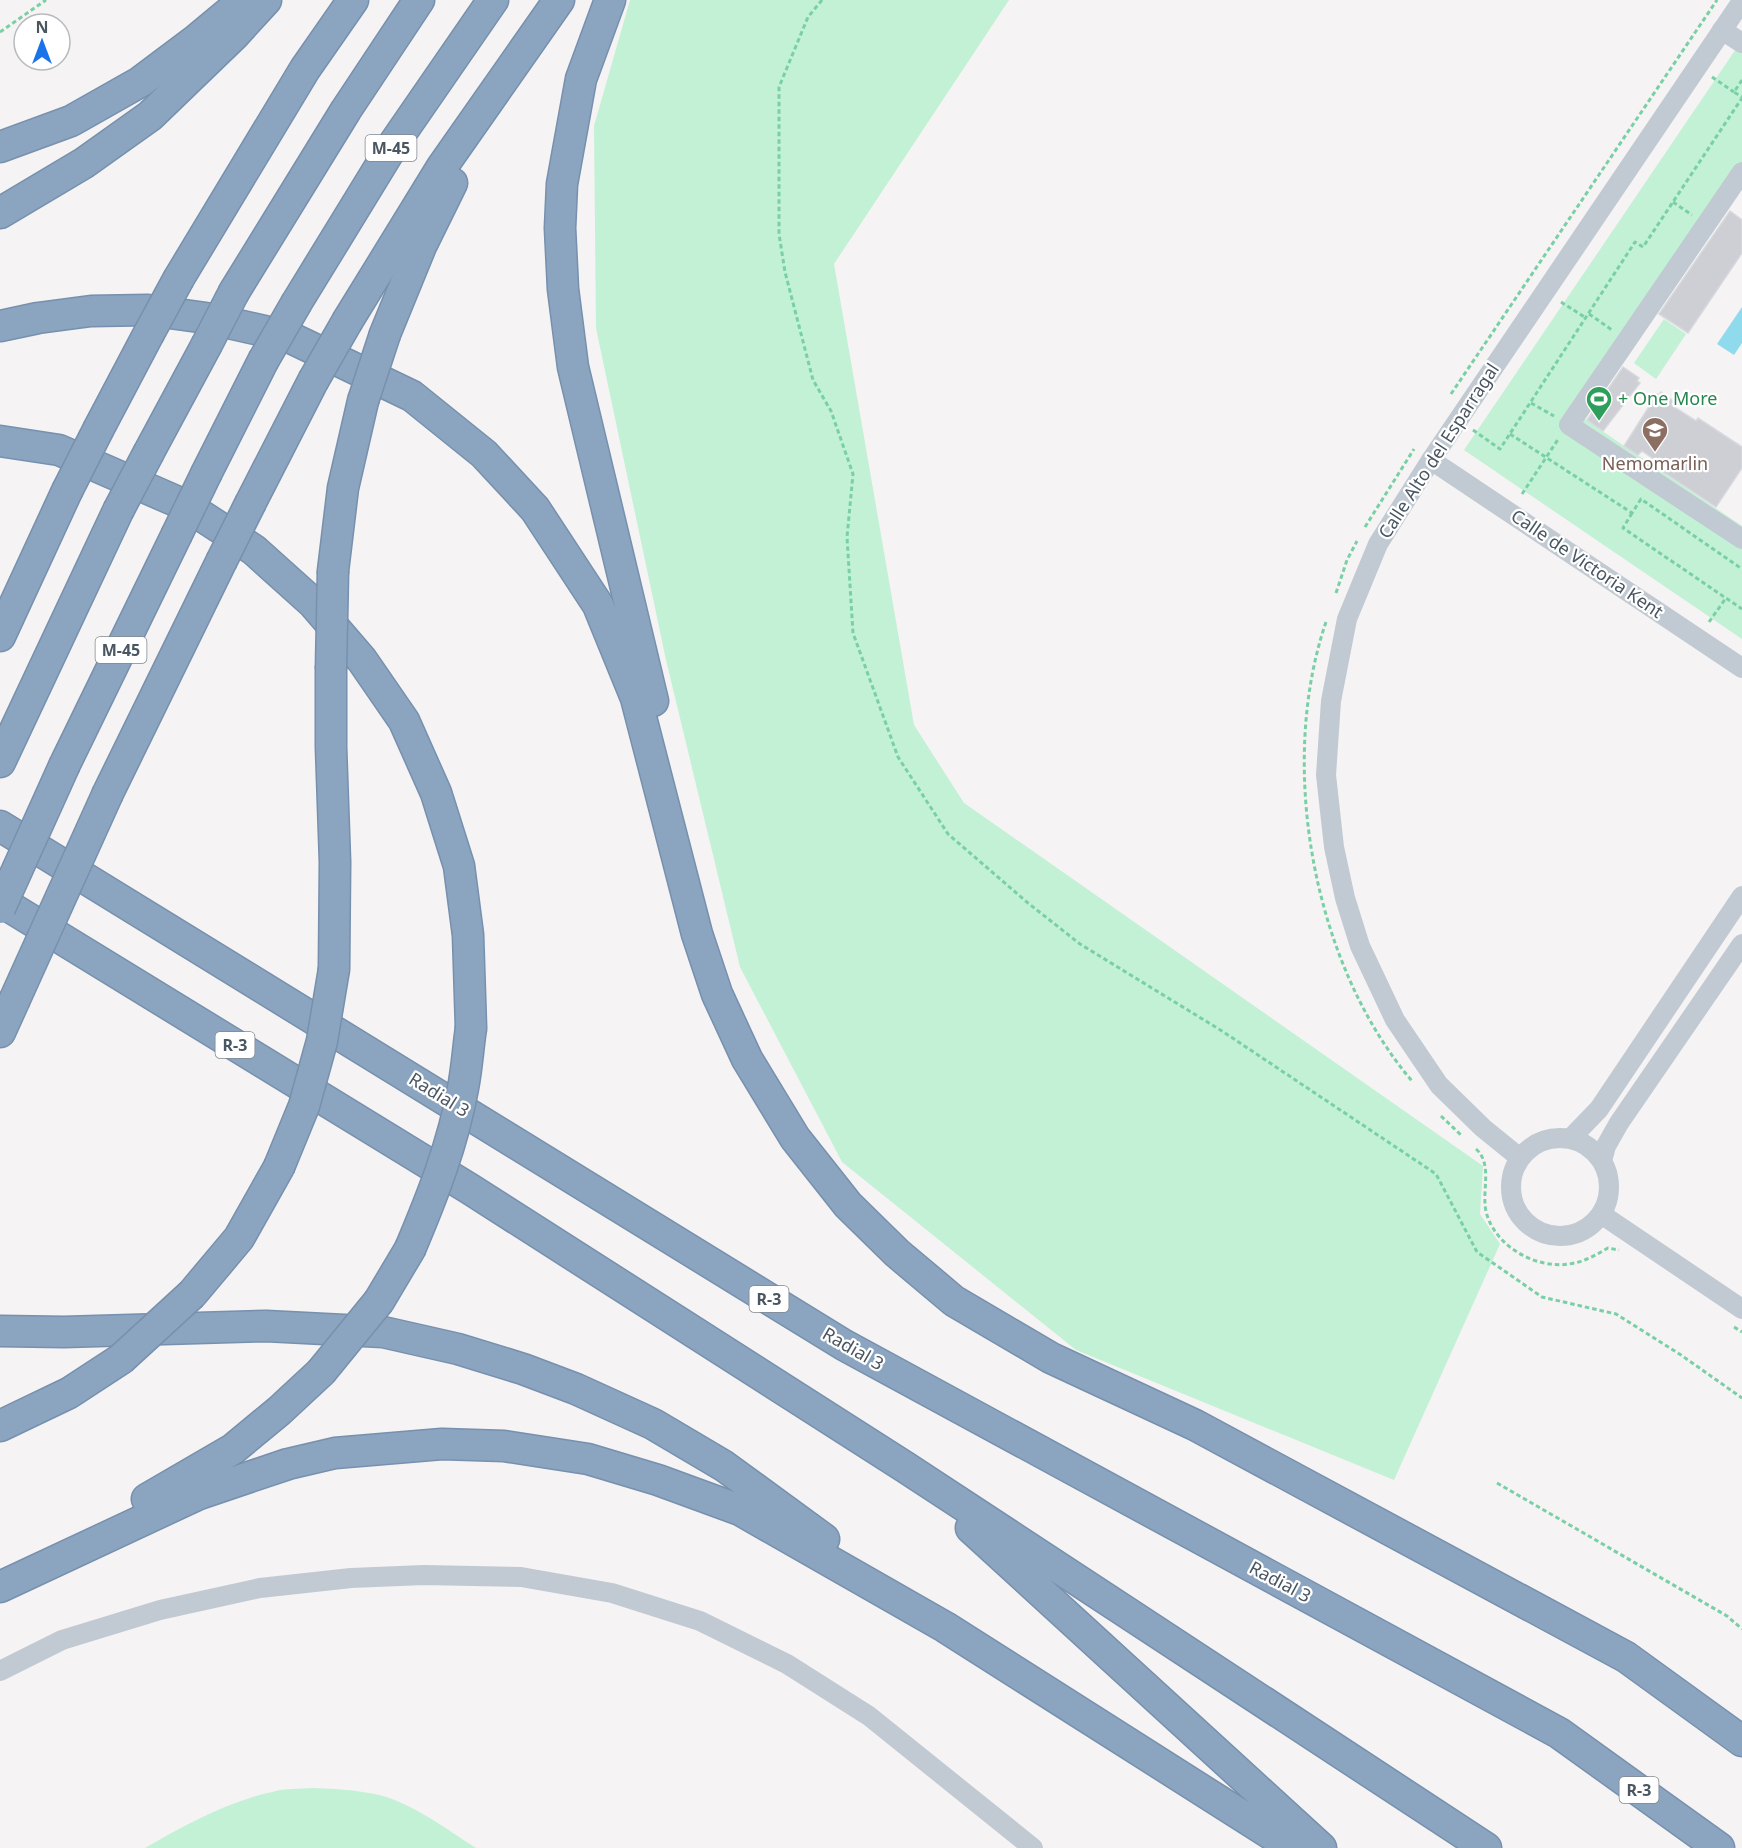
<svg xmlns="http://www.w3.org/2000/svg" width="1742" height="1848" font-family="'Noto Sans',sans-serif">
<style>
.green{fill:#c3f1d5}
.water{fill:#90daee}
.building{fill:#cdcfd5;stroke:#d7d9de;stroke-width:1.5}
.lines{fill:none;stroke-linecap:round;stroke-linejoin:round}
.highway-casing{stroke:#7690ad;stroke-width:33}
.path{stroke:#7ad0a6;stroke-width:3;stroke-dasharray:4.5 3;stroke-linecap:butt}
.minor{stroke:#c1cad2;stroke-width:20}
.highway{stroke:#8ba5c1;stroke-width:30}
.highway-bridge-casing{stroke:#7690ad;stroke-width:33;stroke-linecap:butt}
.highway-bridge{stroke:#8ba5c1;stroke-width:30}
.labels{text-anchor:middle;stroke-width:4.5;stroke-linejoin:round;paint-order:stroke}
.shield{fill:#fff;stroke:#808990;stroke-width:1.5}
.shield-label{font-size:16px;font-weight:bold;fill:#4a5661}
.leisure-label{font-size:18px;fill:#27864d;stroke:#fff;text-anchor:start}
.street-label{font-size:18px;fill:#4a5661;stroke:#fff}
.education-label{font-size:18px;fill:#785e54;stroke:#fff}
</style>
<rect width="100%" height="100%" fill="#f5f3f3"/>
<g class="green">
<path d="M 630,0 L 1009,0 L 834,264 L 914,725 L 964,803 L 1483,1166 L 1480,1214 L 1500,1244 L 1394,1480 L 1076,1350 L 842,1162 L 740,967 L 666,660 L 596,328 L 594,126 Z"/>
<path d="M 1742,40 L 1742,183 L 1583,418 L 1742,526 L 1742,639 L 1464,450 Z"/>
<path d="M 1664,319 L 1686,334 L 1656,379 L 1634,363 Z"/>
<path d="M 314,1788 C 336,1789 357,1790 379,1795 C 414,1804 446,1829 476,1848 L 145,1848 C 183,1826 229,1801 272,1792 C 285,1788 300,1789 314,1788 Z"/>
</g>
<path class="water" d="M 1742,307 L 1742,343 L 1734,355 L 1717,344 Z"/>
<g class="building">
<path d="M 1730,211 L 1742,220 L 1742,253 L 1688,333 L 1659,314 Z"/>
<path d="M 1623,367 L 1639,378 L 1637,381 L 1640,383 L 1603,431 L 1587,420 Z"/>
<path d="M 1661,392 L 1673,401 L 1671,405 L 1696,421 L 1698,418 L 1742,447 L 1742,468 L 1716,507 L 1662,471 L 1664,468 L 1662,465 L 1642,451 L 1638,455 L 1624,446 L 1657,394 L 1659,395 Z"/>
</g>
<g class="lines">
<g class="highway-casing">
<g id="highway">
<path d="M 610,0 L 581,79 L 562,184 L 560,228 L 563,289 L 573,367 L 653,701"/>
<path d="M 0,147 L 71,121 L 140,82 L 196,40 L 244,0"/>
<path d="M 0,213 L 84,163 L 150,116 L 234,35 L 266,0"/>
<path d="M 179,278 L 305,69 L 353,0"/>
<path d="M 234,292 L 346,110 L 419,0"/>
<path d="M 297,302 L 395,142 L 493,0"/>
<path d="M 348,320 L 442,167 L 559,0"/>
<path d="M 0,326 L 38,318 L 91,311 L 148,310 L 206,318 L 287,336 L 412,396 L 484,454 L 535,509 L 598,605 L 636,698 L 697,934 L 717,994 L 747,1059 L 795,1138 L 848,1205 L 897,1253 L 954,1301 L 1051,1358 L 1195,1425 L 1626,1657 L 1742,1741"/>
<path d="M 385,334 L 421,246 L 452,183"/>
<path d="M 99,428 L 148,335"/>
<path d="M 0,441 L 59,450 L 185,505 L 254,550 L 313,603 L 362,660 L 404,721 L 436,793 L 459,866 L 468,935 L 471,1028"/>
<path d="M 149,452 L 206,346"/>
<path d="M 207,472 L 263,361"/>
<path d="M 251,502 L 313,381"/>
<path d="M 333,571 L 343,488 L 363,401"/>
<path d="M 0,636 L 67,491"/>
<path d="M 331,669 L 331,747 L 335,862 L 334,969"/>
<path d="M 0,762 L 118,511"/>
<path d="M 65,764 L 176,536"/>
<path d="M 108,793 L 221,562"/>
<path d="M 0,826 L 844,1345 L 1559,1733 L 1719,1848"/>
<path d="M 0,901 L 470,1189 L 905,1467 L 1486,1848"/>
<path d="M 0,1032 L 14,1001"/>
<path d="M 192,1294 L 239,1238 L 279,1167"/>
<path d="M 379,1301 L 410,1249"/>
<path d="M 0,1331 L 64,1332 L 266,1326 L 383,1332 L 458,1349 L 523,1369 L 576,1389 L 653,1424 L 724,1466 L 824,1539"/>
<path d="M 0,1426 L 69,1393 L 121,1359"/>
<path d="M 147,1499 L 233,1449 L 279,1411 L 321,1372"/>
<path d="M 971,1528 L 1321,1848"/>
<path d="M 0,1587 L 199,1494 L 288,1464 L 335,1453 L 442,1444 L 504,1446 L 588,1459 L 658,1480 L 740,1510 L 945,1627 L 1293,1848"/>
</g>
</g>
<g class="path">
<path d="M 822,0 L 808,17 L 779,87 L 779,234 L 785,272 L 813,380 L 831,411 L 853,474 L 847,537 L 853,633 L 898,757 L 948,834 L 1028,903 L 1080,944 L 1222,1031 L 1436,1174 L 1477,1252 L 1542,1297 L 1616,1314 L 1681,1355 L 1742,1398"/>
<path d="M 0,32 L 46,0"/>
<path d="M 1712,77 L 1734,92"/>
<path d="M 1742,80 L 1734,92 L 1742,97"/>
<path d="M 1673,202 L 1692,215"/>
<path d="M 1561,302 L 1586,318"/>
<path d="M 1589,314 L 1612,330"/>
<path d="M 1451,394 L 1717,0"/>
<path d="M 1531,403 L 1554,416"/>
<path d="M 1473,430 L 1500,449 L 1635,242 L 1643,247 L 1742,98"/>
<path d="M 1510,434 L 1632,513 L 1641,499 L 1742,569"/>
<path d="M 1522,494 L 1559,438"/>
<path d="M 1632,513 L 1623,528 L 1742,609"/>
<path d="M 1365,527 L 1414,449"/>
<path d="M 1336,593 L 1347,560 L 1357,541"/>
<path d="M 1326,622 C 1277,765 1313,965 1412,1081"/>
<path d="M 1709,622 L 1726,598"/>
<path d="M 1441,1116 L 1462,1136"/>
<path d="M 1476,1149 C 1494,1165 1480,1194 1487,1215 C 1497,1247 1536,1269 1569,1264 C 1584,1262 1596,1255 1608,1248 L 1619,1250"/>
<path d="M 1734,1327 L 1742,1332"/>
<path d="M 1497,1483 L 1727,1616 L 1742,1629"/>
</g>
<g class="minor">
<path d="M 1722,30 L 1742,43"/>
<path d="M 1742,172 L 1569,425 L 1742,539"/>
<path d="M 1431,460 L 1742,668"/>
<circle cx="1560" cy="1187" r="49"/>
<path d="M 1571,1138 L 1599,1109 L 1742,896"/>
<path d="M 1520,1158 L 1483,1128 L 1439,1085 L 1395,1020 L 1360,946 L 1345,898 L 1334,847 L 1326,775 L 1331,701 L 1347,619 L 1378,544 L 1431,460 L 1742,1"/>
<path d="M 1602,1161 L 1606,1146 L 1619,1123 L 1742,944"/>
<path d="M 1601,1214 L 1742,1309"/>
<path d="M 0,1671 L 62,1640 L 160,1610 L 260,1588 L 351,1578 L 424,1575 L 521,1577 L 612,1593 L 700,1621 L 787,1664 L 869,1716 L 1033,1848"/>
</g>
<use href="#highway" class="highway"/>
<g class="highway-bridge-casing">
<g id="highway-bridge">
<path d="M 148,335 L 179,278"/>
<path d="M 206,346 L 234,292"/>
<path d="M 263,361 L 297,302"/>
<path d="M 313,381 L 348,320"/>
<path d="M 363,401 L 385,334"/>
<path d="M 67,491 L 99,428"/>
<path d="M 118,511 L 149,452"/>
<path d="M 176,536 L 207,472"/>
<path d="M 221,562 L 251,502"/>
<path d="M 331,669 L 333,571"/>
<path d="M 0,908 L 65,764"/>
<path d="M 14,1001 L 108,793"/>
<path d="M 279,1167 L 304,1106 L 322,1041 L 334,969"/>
<path d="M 410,1249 C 432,1197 453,1144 463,1088 C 467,1068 468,1048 471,1028"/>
<path d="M 121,1359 L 192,1294"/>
<path d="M 321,1372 L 379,1301"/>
</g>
</g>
<use href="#highway-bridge" class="highway-bridge"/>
</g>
<defs>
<g id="stadium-pin" transform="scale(1.35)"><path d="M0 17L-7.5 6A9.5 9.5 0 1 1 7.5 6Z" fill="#2e9e5b" stroke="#fff"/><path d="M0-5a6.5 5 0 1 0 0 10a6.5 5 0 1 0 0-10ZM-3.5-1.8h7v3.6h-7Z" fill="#fff"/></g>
<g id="school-pin" transform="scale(1.35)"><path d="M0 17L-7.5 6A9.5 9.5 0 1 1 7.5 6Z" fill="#8d6e63" stroke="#fff"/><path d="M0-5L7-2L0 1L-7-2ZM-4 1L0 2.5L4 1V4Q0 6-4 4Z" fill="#fff"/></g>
</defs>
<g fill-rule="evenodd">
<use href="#stadium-pin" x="1599" y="399"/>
<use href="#school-pin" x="1655" y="430"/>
</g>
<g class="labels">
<g class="shield">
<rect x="365.5" y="135" width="51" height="26" rx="4.5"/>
<rect x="95.5" y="637" width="51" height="26" rx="4.5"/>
<rect x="215.5" y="1032" width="39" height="26" rx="4.5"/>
<rect x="749.5" y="1286" width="39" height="26" rx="4.5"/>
<rect x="1619.5" y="1777" width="39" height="26" rx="4.5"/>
</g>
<g class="shield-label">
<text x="391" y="154">M-45</text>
<text x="121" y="656">M-45</text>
<text x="235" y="1051">R-3</text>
<text x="769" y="1305">R-3</text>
<text x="1639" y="1796">R-3</text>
</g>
<g class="leisure-label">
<text x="1618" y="405">+ One More</text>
</g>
<g class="street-label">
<text transform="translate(1439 451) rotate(-57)" y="6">Calle Alto del Esparragal</text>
<text transform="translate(1587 564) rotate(34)" y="6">Calle de Victoria Kent</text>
<text transform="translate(439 1095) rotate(32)" y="6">Radial 3</text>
<text transform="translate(853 1349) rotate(30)" y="6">Radial 3</text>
<text transform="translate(1280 1582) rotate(28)" y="6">Radial 3</text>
</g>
<g class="education-label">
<text x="1655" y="470">Nemomarlin</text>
</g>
</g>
<g transform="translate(42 42)"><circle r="28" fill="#ffffff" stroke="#b7bbc0" stroke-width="1.5"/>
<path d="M0-4.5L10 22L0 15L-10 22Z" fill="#1a73e8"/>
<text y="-9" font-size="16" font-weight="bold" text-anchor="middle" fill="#4a5661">N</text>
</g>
</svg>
